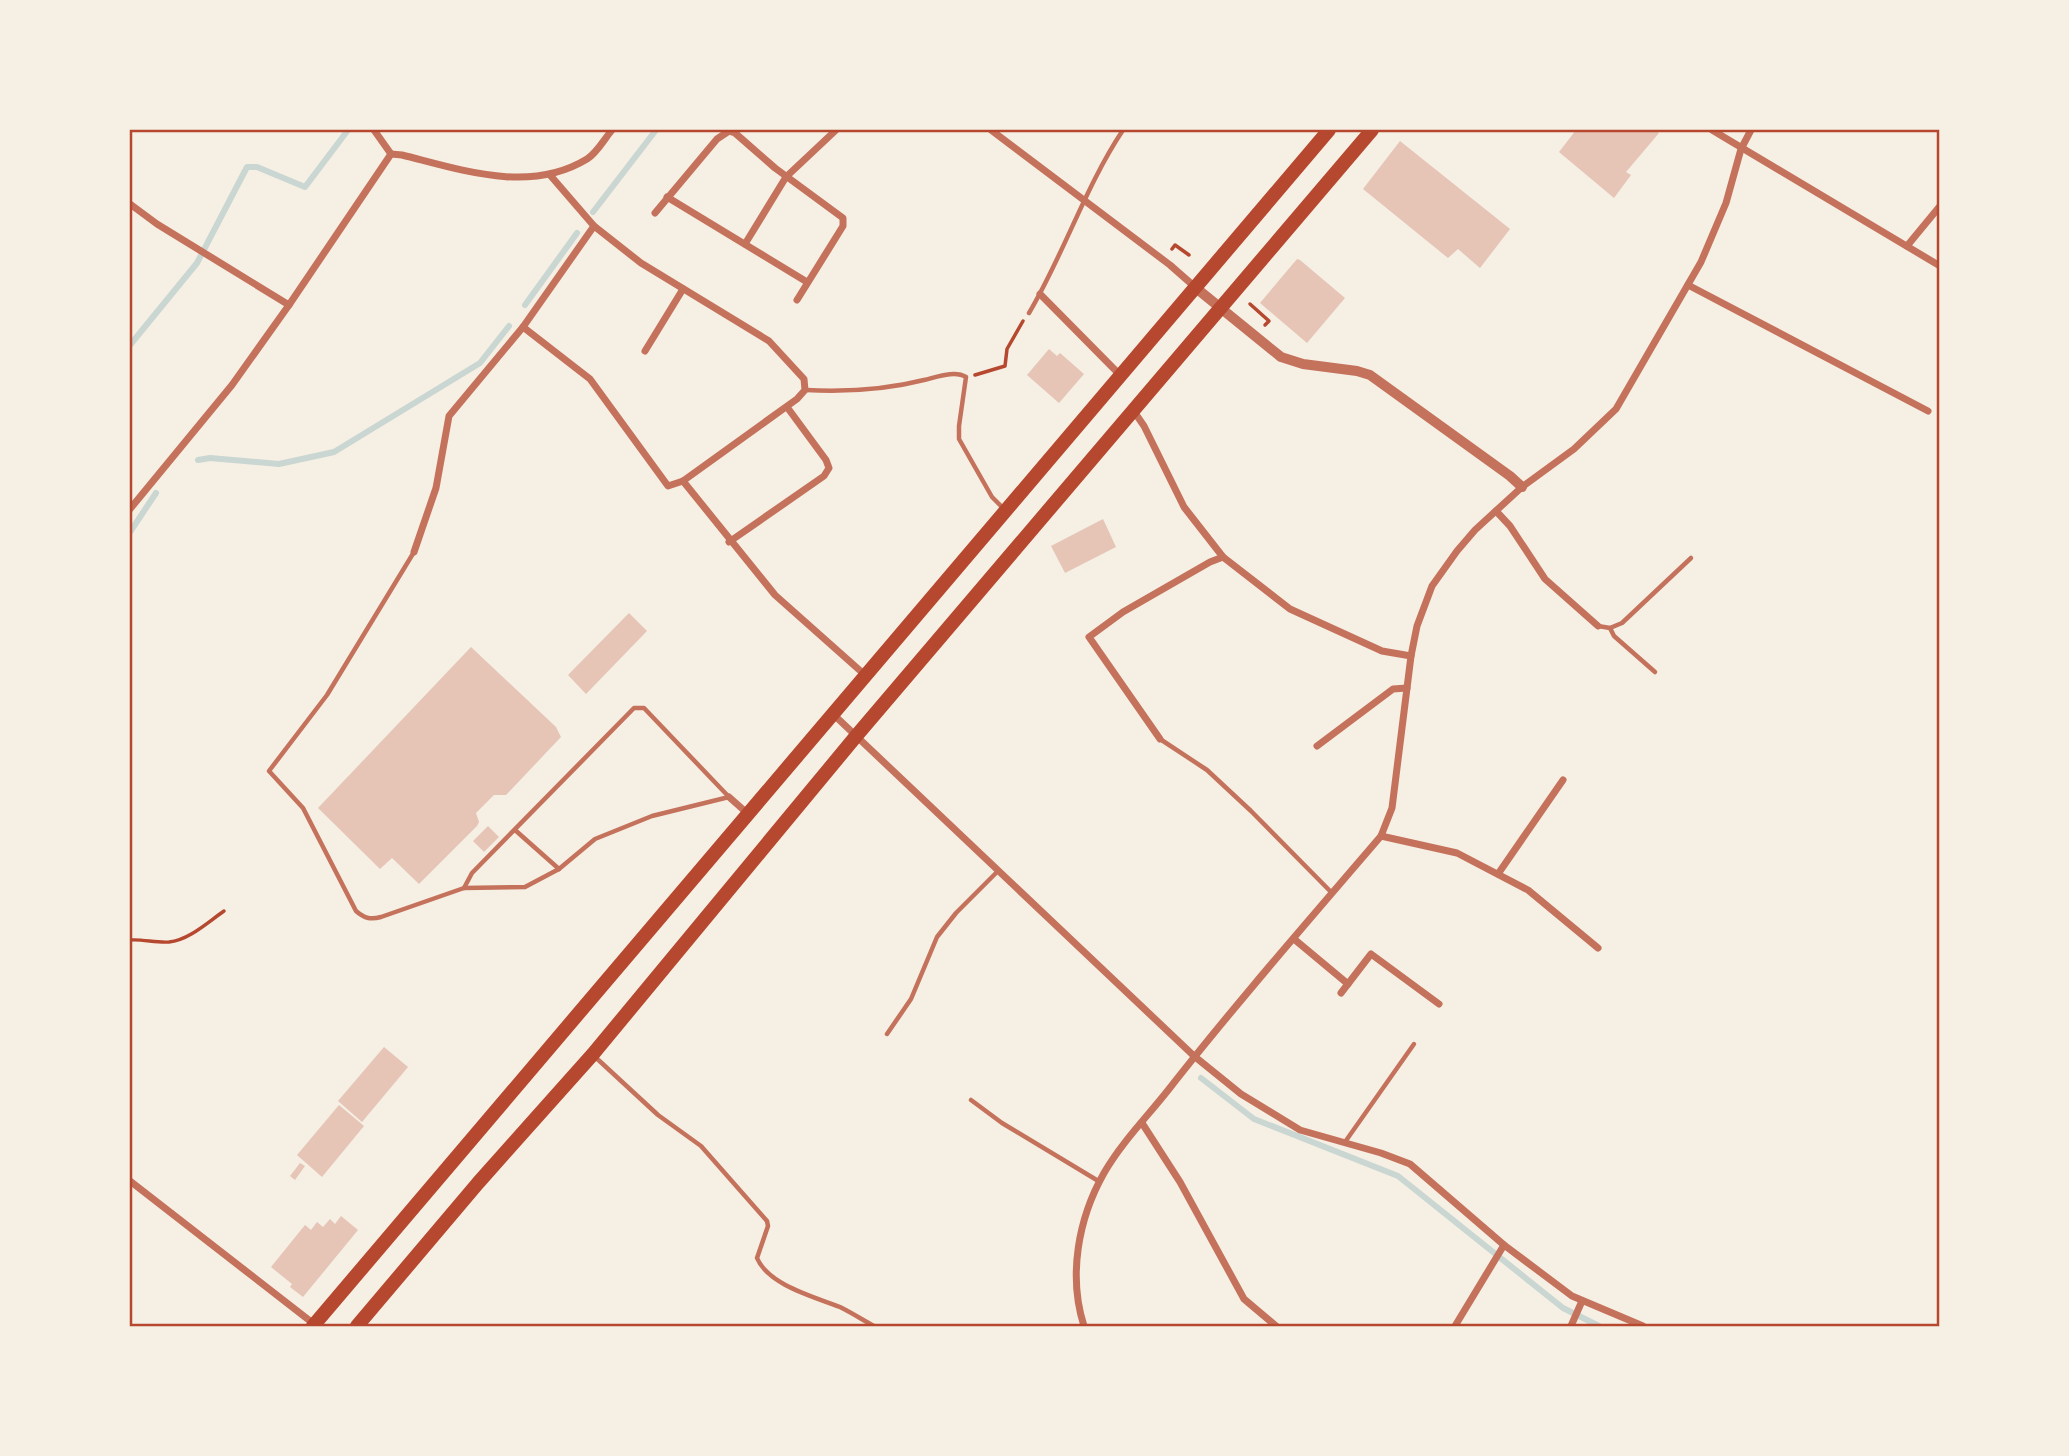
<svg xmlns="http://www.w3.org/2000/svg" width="2069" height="1456" font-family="'Asap Condensed',sans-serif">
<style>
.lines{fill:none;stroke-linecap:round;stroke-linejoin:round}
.stream{stroke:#c9d6d2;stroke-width:6}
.building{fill:#e6c5b7}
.path{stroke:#b5482f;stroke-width:3.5}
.service{stroke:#c5725c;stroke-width:4.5}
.minor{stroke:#c5725c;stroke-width:7}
.tertiary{stroke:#c5725c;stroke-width:10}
.trunk{stroke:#b5482f;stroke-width:14}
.neatline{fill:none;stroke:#b5482f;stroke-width:2.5}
</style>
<rect width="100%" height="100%" fill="#f6efe4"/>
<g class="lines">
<g class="stream">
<path d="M 593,212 L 656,130"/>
<path d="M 525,305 L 577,233"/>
<path d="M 130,345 L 197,263 L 247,167 L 257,167 L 305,187 L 348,130"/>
<path d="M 198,460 L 210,458 L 279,464 L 334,452 L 480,363 L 509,326"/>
<path d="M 130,532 L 156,493"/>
<path d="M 1201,1078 L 1254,1119 L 1398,1176 L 1563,1308 L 1599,1326"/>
</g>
</g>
<g class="building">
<path d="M 1576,130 L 1655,130 L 1659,133 L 1626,172 L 1631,175 L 1614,198 L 1559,152 Z"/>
<path d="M 1400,141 L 1510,229 L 1480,268 L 1458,249 L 1448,258 L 1363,189 Z"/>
<path d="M 1297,259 L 1300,260 L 1345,298 L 1307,343 L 1260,303 Z"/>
<path d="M 1049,349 L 1057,356 L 1060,353 L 1084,374 L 1059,403 L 1027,375 Z"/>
<path d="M 1103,519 L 1116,547 L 1065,573 L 1051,546 Z"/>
<path d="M 629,613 L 647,631 L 586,694 L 568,675 Z"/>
<path d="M 471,647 L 556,727 L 561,737 L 506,795 L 494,795 L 476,813 L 479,822 L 477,826 L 419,884 L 392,858 L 380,869 L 318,808 Z"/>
<path d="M 488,826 L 499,837 L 484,852 L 473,841 Z"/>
<path d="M 384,1047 L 408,1067 L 362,1122 L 338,1101 Z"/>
<path d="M 339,1105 L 364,1126 L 322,1177 L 297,1155 Z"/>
<path d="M 300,1163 L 305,1166 L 295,1180 L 290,1176 Z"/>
<path d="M 341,1216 L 358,1230 L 303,1297 L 290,1287 L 292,1284 L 271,1267 L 305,1225 L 311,1230 L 317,1222 L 323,1227 L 330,1219 L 335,1224 Z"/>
</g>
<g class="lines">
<g class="path">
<path d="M 1172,249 L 1175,245 L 1189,255"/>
<path d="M 1250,304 L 1269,321 L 1265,325"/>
<path d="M 975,375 L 1005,366 L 1007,349 L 1023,321"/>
<path d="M 130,940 C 143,939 156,943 169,942 C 189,940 208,922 224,911"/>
</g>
<g class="service">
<path d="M 1029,313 C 1064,254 1085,187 1123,130"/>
<path d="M 806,390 C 847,392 885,390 924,380 C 937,377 955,370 966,377 L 959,426 L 959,439 L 992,497 L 1004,509"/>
<path d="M 414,552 L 327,695 L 269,771 L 303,808 L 356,911 C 364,918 370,920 381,917 L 464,888 L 525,887 L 559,869 L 595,839 L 652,816 L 729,797"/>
<path d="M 1598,626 L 1610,628 L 1622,623 L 1691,558"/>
<path d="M 1610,628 L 1614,636 L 1655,672"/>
<path d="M 1160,739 L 1207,770 L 1251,811 L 1332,893"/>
<path d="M 515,830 L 559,869"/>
<path d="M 464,888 L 472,873 L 634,708 L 644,708 L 729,797"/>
<path d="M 887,1034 L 911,999 L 937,937 L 956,913 L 998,871"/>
<path d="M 593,1055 L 658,1115 L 701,1146 L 767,1221 L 768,1226 L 757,1258 C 768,1285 815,1297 840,1307 C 852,1313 863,1320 874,1326"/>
<path d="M 971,1100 L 1002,1123 L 1100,1182"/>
<path d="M 1345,1142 L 1414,1044"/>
</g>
<g class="minor">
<path d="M 374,130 L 391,154"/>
<path d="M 991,130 L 1170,265 L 1195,287"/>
<path d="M 1712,130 L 1940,266"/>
<path d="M 391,154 L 402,155 C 462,170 530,194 587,159 C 597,153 605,138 612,130"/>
<path d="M 667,197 L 807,282"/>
<path d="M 130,204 L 157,224 L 289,305"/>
<path d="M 655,213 L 717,139 L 729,131 L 735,133 L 775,168 L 843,218 L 843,226 L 797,300"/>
<path d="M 745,244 L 786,177 L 836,130"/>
<path d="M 1907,246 L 1940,206"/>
<path d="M 1688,285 L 1928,411"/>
<path d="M 1040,294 L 1120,375"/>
<path d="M 523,327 L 590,379 L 668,486 L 683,481 L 797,399 L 805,390 L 804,379 L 769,341 L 641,263 L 594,226 L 550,175"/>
<path d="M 645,351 L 683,289"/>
<path d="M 1133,410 L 1144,426 L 1184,507 L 1223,557 L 1290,609 L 1382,651 L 1411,656"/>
<path d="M 683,481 L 775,595 L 865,675"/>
<path d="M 130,509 L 232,385 L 289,305 L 391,154"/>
<path d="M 1496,511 L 1510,526 L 1545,579 L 1598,626"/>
<path d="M 729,542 L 824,476 L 829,468 L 826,460 L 787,407"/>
<path d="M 414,552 L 436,488 L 449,416 L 523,327 L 594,226"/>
<path d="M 833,714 L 1194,1056 L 1241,1094 L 1300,1130 L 1381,1153 L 1410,1164 L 1504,1245 L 1572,1296 L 1643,1326"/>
<path d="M 1160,739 L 1089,637 L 1123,612 L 1210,562 L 1223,557"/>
<path d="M 1317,746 L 1393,689 L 1407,688"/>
<path d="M 729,797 L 747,813"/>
<path d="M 1381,836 L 1457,853 L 1528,890 L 1598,948"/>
<path d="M 1498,874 L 1563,780"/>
<path d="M 1294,939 L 1348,984"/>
<path d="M 1341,993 L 1371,954 L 1439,1004"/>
<path d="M 1142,1123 L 1180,1182 L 1244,1299 L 1276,1326"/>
<path d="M 130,1181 L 314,1324"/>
<path d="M 1084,1326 C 1068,1276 1078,1219 1104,1173 C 1122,1142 1147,1117 1169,1089 C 1237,1002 1310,919 1381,836 L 1392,808 L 1411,656 L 1417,626 L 1432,586 L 1457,551 L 1475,530 L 1522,487 L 1574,449 L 1616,409 L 1701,262 L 1726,203 L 1741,149 L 1751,130"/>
<path d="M 1455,1326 L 1504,1245"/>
<path d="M 1571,1326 L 1582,1301"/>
</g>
<path class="tertiary" d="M 1196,288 L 1281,357 L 1303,364 L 1357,371 L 1370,375 L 1510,476 L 1522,487"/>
<g class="trunk">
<path d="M 313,1326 L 1329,130"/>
<path d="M 357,1326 L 478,1183 L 593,1054 L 857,735 L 1372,130"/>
</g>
</g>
<rect width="2069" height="1456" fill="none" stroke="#f6efe4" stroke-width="262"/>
<rect x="131" y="131" width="1807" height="1194" class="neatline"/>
</svg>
